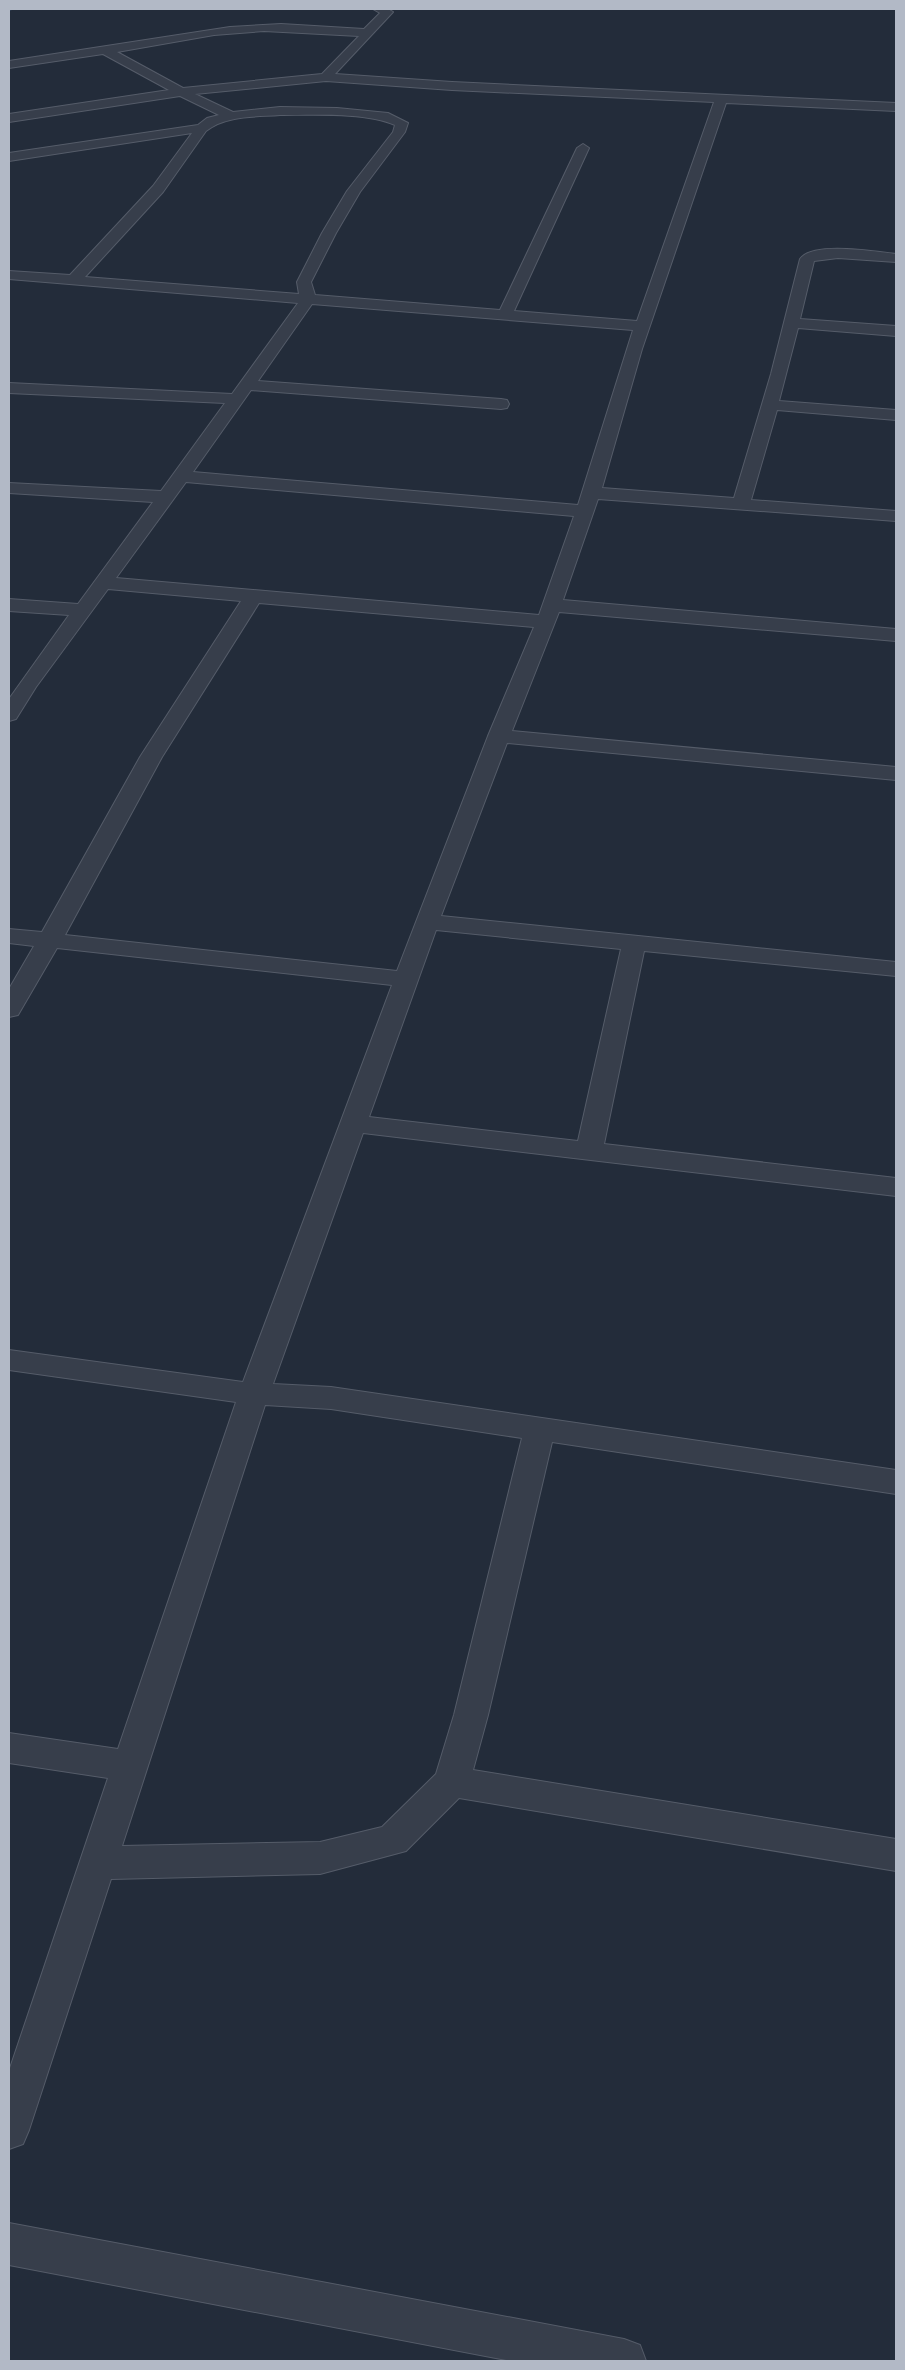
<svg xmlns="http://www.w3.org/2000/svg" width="905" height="2370" font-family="Cabin,sans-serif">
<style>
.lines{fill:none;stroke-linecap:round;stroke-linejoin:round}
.stream{fill:#374761;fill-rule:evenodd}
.street-casing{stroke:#555c69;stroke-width:2}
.street{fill:#373e4b;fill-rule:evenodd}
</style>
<rect width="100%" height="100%" fill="#232c3a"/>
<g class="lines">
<path class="stream" d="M 9,9 L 15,9 L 9,11 Z"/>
<g class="street-casing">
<g id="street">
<path d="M 373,9 L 388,9 L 393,12 L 335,74 L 452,82 L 896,103 L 896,111 L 726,103 L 642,349 L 602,488 L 734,498 L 771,374 L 800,259 C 813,241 876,252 896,254 L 896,262 L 838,258 L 814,261 L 800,319 L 896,326 L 896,336 L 798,328 L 779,401 L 896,410 L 896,420 L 777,410 L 751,500 L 896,511 L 896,521 L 598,499 L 563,600 L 896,629 L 896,641 L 559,612 L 512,731 L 896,767 L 896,780 L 507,743 L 441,916 L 896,962 L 896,976 L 644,951 L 604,1144 L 896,1178 L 896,1196 L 363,1133 L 273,1384 L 331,1387 L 896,1470 L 896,1494 L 552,1442 L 488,1715 L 473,1770 L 896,1839 L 896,1871 L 459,1798 L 406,1851 L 320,1874 L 111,1879 L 29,2130 L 23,2144 L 9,2149 L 9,2071 L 108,1778 L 9,1763 L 9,1733 L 118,1749 L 236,1402 L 9,1370 L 9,1350 L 243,1382 L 392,985 L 57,948 L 18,1015 L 9,1017 L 9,989 L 34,946 L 9,943 L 9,929 L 42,932 L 140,757 L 241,601 L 108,589 L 36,687 L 16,719 L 9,721 L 9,699 L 69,615 L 9,611 L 9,599 L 78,604 L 153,502 L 9,493 L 9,483 L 161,491 L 225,403 L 9,393 L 9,383 L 232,394 L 298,303 L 9,279 L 9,271 L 70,275 L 153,186 L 192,133 L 9,161 L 9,153 L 198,125 L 207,118 L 219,115 L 180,96 L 9,122 L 9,114 L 169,90 L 103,54 L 9,68 L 9,61 L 230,27 L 281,24 L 364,29 L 380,13 ZM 264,31 L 359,36 L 322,74 L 183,88 L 117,52 L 214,35 ZM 326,81 L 452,90 L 714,102 L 637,321 L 514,311 L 589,148 L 583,144 L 577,148 L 500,310 L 315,295 L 311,282 L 336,233 L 360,192 L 405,132 L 408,123 L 388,113 L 337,108 L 280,107 L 233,112 L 195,94 ZM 280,115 C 313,115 366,112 395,125 L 393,132 L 347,191 L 322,233 L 297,282 L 299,294 L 85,277 L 163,192 L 206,131 C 226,115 256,117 280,115 ZM 312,304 L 633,330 L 578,505 L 193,472 L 251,390 L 501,409 L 507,408 L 509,404 L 507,400 L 501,399 L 258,381 ZM 186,482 L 574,516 L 539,615 L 116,578 ZM 259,603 L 534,627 L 488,736 L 397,971 L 65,935 L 162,757 ZM 436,930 L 621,949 L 578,1141 L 369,1117 ZM 265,1405 L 331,1409 L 522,1438 L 454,1715 L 436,1774 L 382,1827 L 320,1842 L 122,1846 Z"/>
<path d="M 9,2223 L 624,2339 L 640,2345 L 646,2361 L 511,2361 L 9,2265 Z"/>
</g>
</g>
<use href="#street" class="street"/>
</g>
<rect width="905" height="2370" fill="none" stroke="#b2b9c6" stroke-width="20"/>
</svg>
